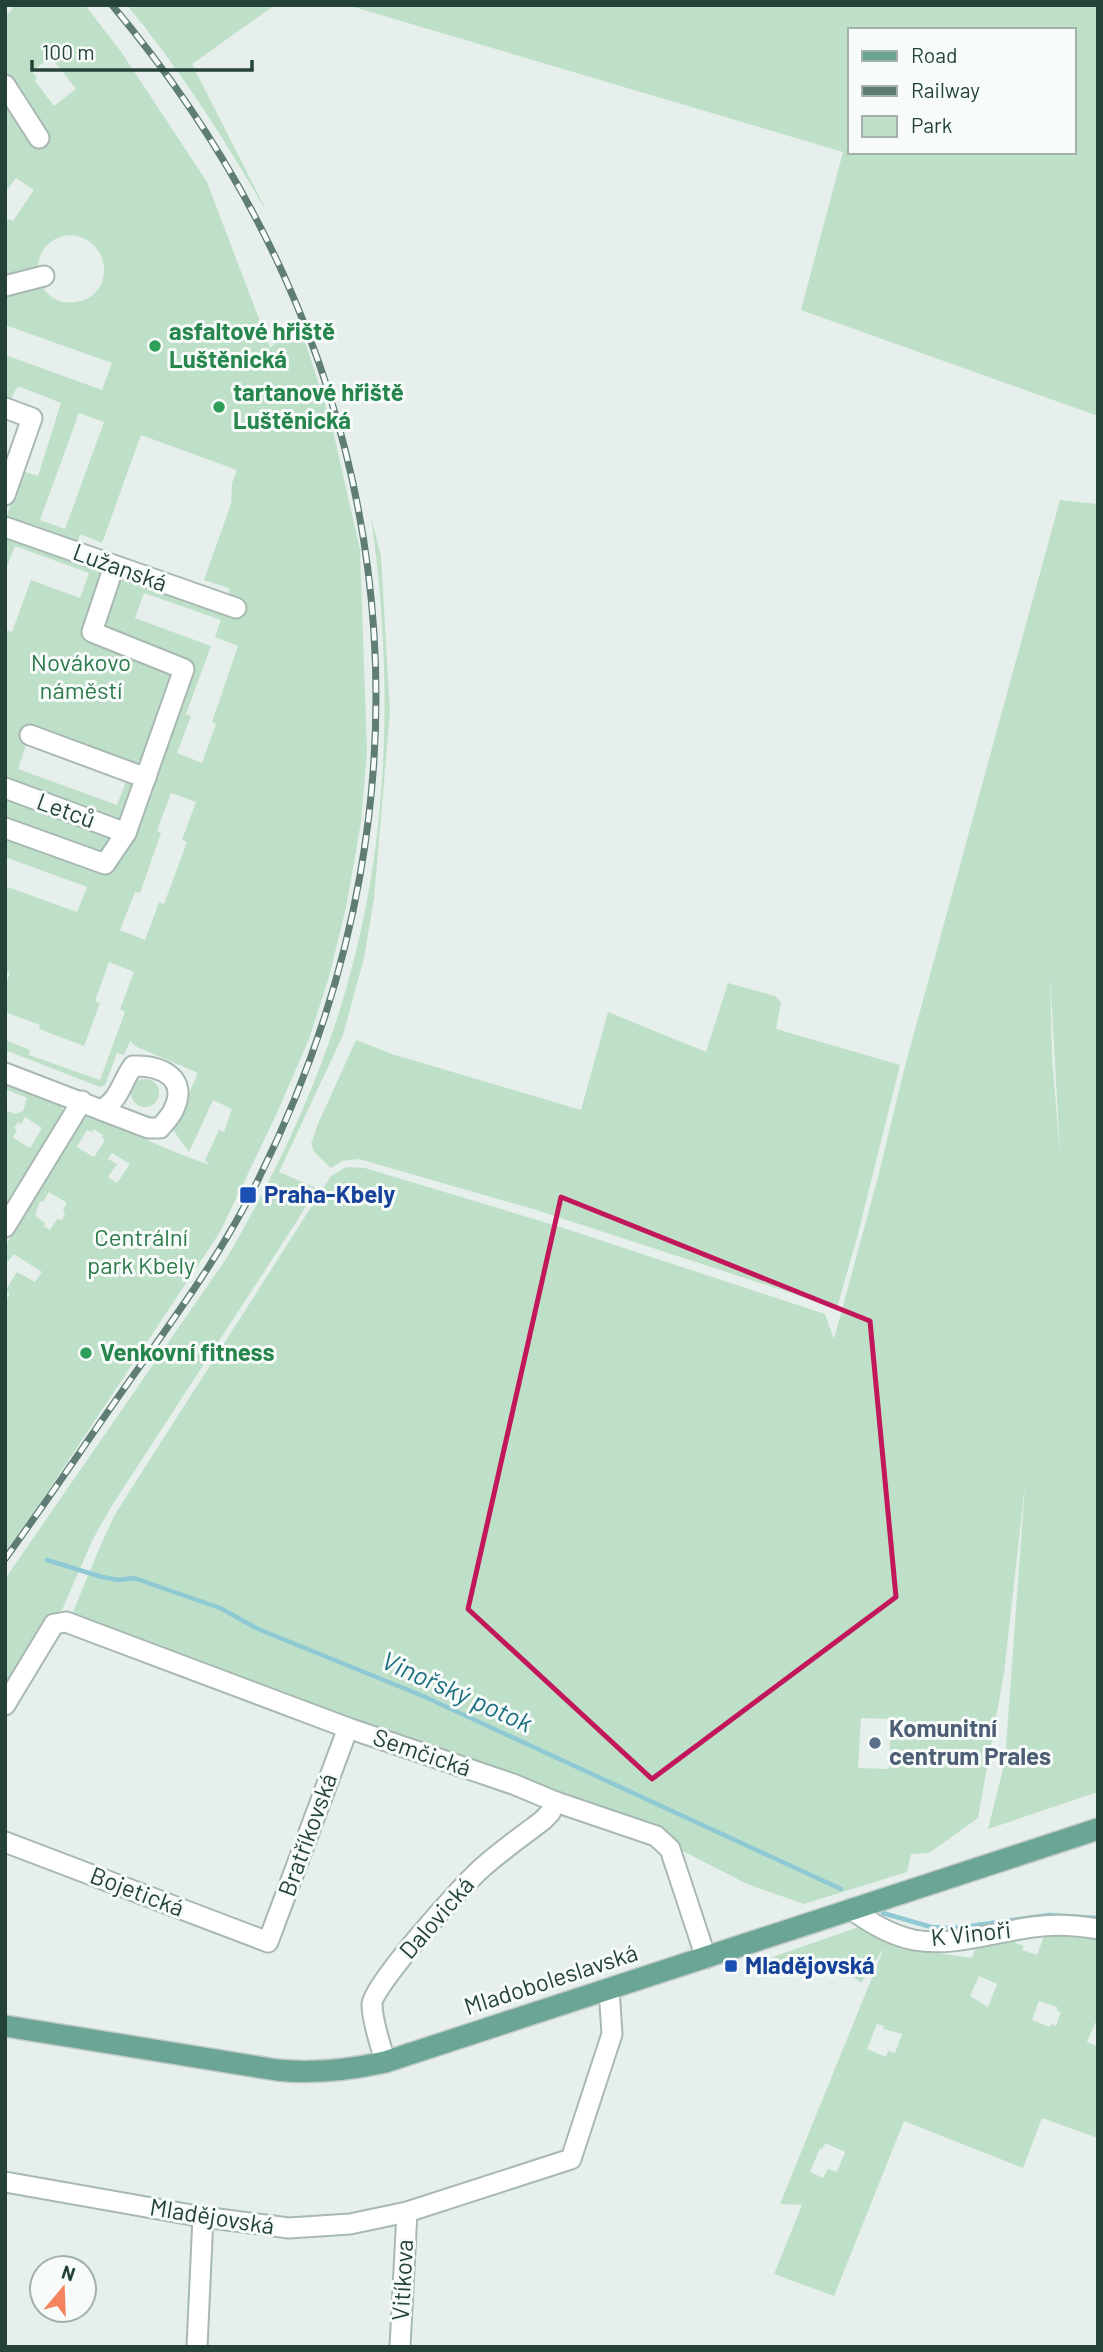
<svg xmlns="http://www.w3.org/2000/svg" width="1103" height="2352" font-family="Barlow,sans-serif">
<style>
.green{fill:#bfe0c8;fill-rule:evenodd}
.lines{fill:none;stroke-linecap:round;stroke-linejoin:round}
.stream{stroke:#8ec9d4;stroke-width:4.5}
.minor-casing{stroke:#a8b8b2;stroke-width:23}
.major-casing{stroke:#c2cac8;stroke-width:24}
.minor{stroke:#fff;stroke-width:19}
.major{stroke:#6aa596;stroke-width:21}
.rail-casing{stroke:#5f7d75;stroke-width:7}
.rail{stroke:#f7fbf9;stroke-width:4.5;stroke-dasharray:13;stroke-linecap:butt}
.marked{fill:none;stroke:#c2185b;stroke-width:5;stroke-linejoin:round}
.leisure-dot{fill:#2e9e5b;stroke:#f7fbf9;stroke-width:2.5}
.transit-dot{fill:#1a4fb4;stroke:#f7fbf9;stroke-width:2.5}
.service-dot{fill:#5c6f8a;stroke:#f7fbf9;stroke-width:2.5}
.labels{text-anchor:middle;stroke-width:6;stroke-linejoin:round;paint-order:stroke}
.leisure-label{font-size:24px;font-weight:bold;fill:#27864d;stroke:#f7fbf9;text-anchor:start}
.street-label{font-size:24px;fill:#24423a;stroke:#f7fbf9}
.park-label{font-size:24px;fill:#2d7a4b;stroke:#f7fbf9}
.transit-label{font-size:24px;font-weight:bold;fill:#164399;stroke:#f7fbf9;text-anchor:start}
.service-label{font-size:24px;font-weight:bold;fill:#4e5e75;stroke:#f7fbf9;text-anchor:start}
.water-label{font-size:26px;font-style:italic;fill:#1c6f80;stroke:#f7fbf9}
</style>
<rect width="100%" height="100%" fill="#e6efeb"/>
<g class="green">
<path d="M 11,5 L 85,5 L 122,53 L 207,182 L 270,348 L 299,322 L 332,426 L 360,550 L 367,752 L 361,822 L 346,908 L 329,977 L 309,1039 L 277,1113 L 220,1232 L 29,1520 L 5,1552 L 5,1301 L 10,1294 L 5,1291 L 17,1272 L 35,1282 L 42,1272 L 14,1254 L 5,1265 L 5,1246 L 83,1118 L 90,1116 C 130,1132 169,1151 210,1165 L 205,1160 L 219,1130 L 224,1132 L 232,1109 L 213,1100 L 189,1152 L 173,1130 L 198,1073 L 137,1047 L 130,1041 L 124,1055 L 117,1053 L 105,1085 L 100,1087 L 5,1050 L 5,1040 L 30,1050 L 29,1055 L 100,1080 L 125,1012 L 120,1009 L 134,972 L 109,962 L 95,1001 L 100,1003 L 84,1046 L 39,1029 L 40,1025 L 5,1012 L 5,987 L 10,973 L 5,971 L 5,886 L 77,912 L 87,887 L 5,857 L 5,630 L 12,632 L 31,580 L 80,598 L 89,573 L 15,546 L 5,572 L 5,536 L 231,603 L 229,588 L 204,580 L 231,504 L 232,483 L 237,470 L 141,435 L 102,543 L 80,534 L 77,545 L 6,518 L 22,471 L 38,476 L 61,403 L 18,386 L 10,400 L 5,400 L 5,364 L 8,356 L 102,390 L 112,363 L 5,325 L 5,225 L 9,219 L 13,221 L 34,190 L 16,178 L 8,189 L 5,188 L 5,17 L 13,8 ZM 51,57 L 76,89 L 54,106 L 35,81 L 37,78 L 32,71 ZM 68,235 C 112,236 117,296 76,302 C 32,309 22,242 68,235 ZM 79,413 L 104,422 L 65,529 L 40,520 ZM 144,593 L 221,620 L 215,637 L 238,646 L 212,722 L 216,724 L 202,763 L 177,753 L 191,716 L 186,714 L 211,646 L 135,618 ZM 26,745 L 126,781 L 117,805 L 18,769 ZM 171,793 L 196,802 L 182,840 L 187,842 L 164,904 L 159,902 L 145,940 L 120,930 L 135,892 L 140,893 L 161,833 L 157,831 ZM 94,1129 L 103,1135 L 102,1138 L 105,1140 L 94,1157 L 77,1147 L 87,1130 L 92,1132 ZM 112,1153 L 130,1164 L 117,1183 L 108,1177 L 117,1164 L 108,1159 ZM 49,1192 L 67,1203 L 63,1210 L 65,1214 L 62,1220 L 57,1219 L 50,1230 L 44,1226 L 45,1223 L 35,1216 L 40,1201 L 43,1202 Z"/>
<path d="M 127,5 L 275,5 L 192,64 L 268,214 C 225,140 182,72 127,5 Z"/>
<path d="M 347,5 L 1098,5 L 1098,416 L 801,310 L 843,152 ZM 849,30 L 1073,30 L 1073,152 L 849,152 Z"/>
<path d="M 1060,500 L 1098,504 L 1098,1792 L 988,1829 L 1005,1761 L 1025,1485 L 1004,1673 L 978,1818 L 929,1853 L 911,1854 L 907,1872 L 804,1904 L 747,1884 L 679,1849 L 71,1617 C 86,1582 99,1545 117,1511 L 331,1176 L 346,1167 L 365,1168 L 554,1225 L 825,1314 L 834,1339 L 878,1177 L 905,1066 ZM 1050,973 L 1060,1153 L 1060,1154 L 1052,1057 ZM 861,1718 L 891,1719 L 889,1769 L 858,1768 Z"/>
<path d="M 371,517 L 381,556 L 390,712 L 374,898 L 364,958 L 343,1035 L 279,1172 L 316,1188 L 299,1218 L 111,1507 L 93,1539 L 62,1610 L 56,1613 L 5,1692 L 5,1579 L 228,1256 C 274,1176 314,1094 341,1006 C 390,849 394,679 371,517 Z"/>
<path d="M 728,983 L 775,996 L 781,1002 L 776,1029 L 900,1065 L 858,1234 L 837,1308 L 533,1209 L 359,1159 L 342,1161 L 331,1168 L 315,1153 L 311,1144 L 318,1124 L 356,1040 L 392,1054 L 581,1110 L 608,1012 L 706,1052 Z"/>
<circle cx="145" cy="1093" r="14"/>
<path d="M 5,1085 L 61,1105 L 64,1112 L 5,1209 L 5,1110 L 15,1114 L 23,1111 L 27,1098 L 5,1089 ZM 25,1117 L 42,1128 L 30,1148 L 13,1138 L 17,1130 L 14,1128 L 18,1122 L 21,1124 Z"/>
<path d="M 864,1925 L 889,1937 L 887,1943 L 908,1949 L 972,1958 L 978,1941 L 1032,1931 L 1098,1937 L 1098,2023 L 1095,2023 L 1087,2042 L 1098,2047 L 1098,2138 L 1042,2118 L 1023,2168 L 904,2121 L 834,2296 L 774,2274 L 802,2205 L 780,2204 L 884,1948 L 861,1983 L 842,1967 L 751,1969 L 753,1964 ZM 1031,1932 L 1044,1936 L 1037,1955 L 1022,1950 L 1024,1946 L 1015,1943 L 1018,1935 ZM 979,1976 L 997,1984 L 988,2007 L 970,1996 ZM 1039,2001 L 1057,2007 L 1057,2011 L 1061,2012 L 1056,2026 L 1051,2024 L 1050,2027 L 1032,2020 ZM 877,2024 L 884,2026 L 883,2029 L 902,2034 L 895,2053 L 888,2051 L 886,2057 L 867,2049 ZM 825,2143 L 845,2152 L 837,2172 L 828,2169 L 823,2178 L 810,2172 L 820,2148 L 822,2149 Z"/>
</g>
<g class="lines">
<g class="stream">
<path d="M 47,1560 L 102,1577 L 118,1580 L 134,1578 L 220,1608 L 258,1629 L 423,1696 L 841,1889"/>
<path d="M 883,1913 L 931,1927 L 956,1928 L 1049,1915 L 1098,1918"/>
</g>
<g class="minor-casing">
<g id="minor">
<path d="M 5,85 L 39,138"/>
<path d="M 5,286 L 44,276"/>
<path d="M 5,408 L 32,418 L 5,495"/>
<path d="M 5,527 L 236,608"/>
<path d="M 30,735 L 146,778"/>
<path d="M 5,788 L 126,833"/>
<path d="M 5,828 L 105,864 L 126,833 L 184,669 L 92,632 L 114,566"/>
<path d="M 5,1073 L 148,1128 L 160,1128 C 164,1123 170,1117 173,1111 C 190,1078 161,1065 133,1066 C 122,1081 119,1101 102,1109"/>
<path d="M 5,1227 L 82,1101"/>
<path d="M 5,1705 L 54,1624 L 66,1622 L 348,1728 L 513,1784 L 556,1802 L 656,1836 L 670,1849 L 706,1958"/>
<path d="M 5,1842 L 268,1942 L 348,1728"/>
<path d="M 851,1909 C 870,1923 890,1935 914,1940 C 954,1947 994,1932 1033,1927 C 1055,1924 1075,1925 1098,1929"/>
<path d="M 385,2062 C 381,2044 372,2023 372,2004 C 373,1985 464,1883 483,1867 C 501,1851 522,1836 542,1821 L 550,1813 L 556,1802"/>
<path d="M 5,2182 L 203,2217 L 289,2228 L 350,2224 L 407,2212 L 571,2159 L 612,2034 L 609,1989"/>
<path d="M 197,2347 L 203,2217"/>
<path d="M 400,2347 L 407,2212"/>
</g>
</g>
<g class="major-casing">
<path id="major" d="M 5,2026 L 277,2070 C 314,2074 349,2070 385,2062 L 1098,1829"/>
</g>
<use href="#minor" class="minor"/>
<use href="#major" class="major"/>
<g class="rail-casing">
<path id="rail" d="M 5,1559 C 47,1501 87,1441 128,1383 C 175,1317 223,1252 258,1180 C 458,778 400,348 112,5"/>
</g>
<use href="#rail" class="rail"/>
</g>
<path class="marked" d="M 561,1197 L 870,1321 L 896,1597 L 652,1779 L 468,1609 Z"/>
<g class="leisure-dot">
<circle cx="155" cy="346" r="7"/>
<circle cx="219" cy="407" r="7"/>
<circle cx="86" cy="1353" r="7"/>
</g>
<g class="transit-dot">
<rect x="239" y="1186" width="18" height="18" rx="3.5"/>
<rect x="724" y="1959" width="14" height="14" rx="3.5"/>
</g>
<circle class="service-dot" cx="875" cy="1743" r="7"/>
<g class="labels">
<g class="leisure-label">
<text x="169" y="340">asfaltové hřiště<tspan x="169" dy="28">Luštěnická</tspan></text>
<text x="233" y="401">tartanové hřiště<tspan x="233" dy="28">Luštěnická</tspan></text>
<text x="100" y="1361">Venkovní fitness</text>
</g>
<g class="street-label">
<text transform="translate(120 568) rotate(20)" y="8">Lužanská</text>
<text transform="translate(66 811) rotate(20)" y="8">Letců</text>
<text transform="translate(422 1753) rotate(19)" y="8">Semčická</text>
<text transform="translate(308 1835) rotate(-70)" y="8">Bratříkovská</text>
<text transform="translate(137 1892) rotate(21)" y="8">Bojetická</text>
<text transform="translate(437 1918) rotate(-49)" y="8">Dalovická</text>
<text transform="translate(971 1934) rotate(-6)" y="8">K Vinoři</text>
<text transform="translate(551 1980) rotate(-18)" y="8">Mladoboleslavská</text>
<text transform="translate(212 2217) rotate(9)" y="8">Mladějovská</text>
<text transform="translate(403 2280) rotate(-87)" y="8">Vitíkova</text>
</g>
<g class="park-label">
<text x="81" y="671">Novákovo<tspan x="81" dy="28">náměstí</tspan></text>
<text x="141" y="1246">Centrální<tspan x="141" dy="28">park Kbely</tspan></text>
</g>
<g class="transit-label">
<text x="264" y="1203">Praha-Kbely</text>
<text x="745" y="1974">Mladějovská</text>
</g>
<g class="service-label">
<text x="889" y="1737">Komunitní<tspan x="889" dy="28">centrum Prales</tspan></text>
</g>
<g class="water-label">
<text transform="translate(457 1692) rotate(24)" y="9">Vinořský potok</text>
</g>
</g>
<rect width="1103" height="2352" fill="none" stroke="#24423a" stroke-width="14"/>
<rect x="848" y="28" width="228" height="126" fill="#f7fbf9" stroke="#a3b1ad" stroke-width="2"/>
<rect x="862" y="51" width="35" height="10" fill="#6aa596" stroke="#a3b1ad" stroke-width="2"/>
<text x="911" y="63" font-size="21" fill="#24423a">Road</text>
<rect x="862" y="86" width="35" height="10" fill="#5f7d75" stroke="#a3b1ad" stroke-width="2"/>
<text x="911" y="98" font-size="21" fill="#24423a">Railway</text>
<rect x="862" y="116" width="35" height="21" fill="#bfe0c8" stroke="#a3b1ad" stroke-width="2"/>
<text x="911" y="133" font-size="21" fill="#24423a">Park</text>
<g transform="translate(63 2289) rotate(19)"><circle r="33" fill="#f7fbf9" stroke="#a3b1ad" stroke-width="2"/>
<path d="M0-5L12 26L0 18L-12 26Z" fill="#f4845f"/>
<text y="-10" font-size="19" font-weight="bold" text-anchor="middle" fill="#24423a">N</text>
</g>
<path d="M32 60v10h220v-10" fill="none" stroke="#24423a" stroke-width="3.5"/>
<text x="42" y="60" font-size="21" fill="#24423a" stroke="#f7fbf9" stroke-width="5" paint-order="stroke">100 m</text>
</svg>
